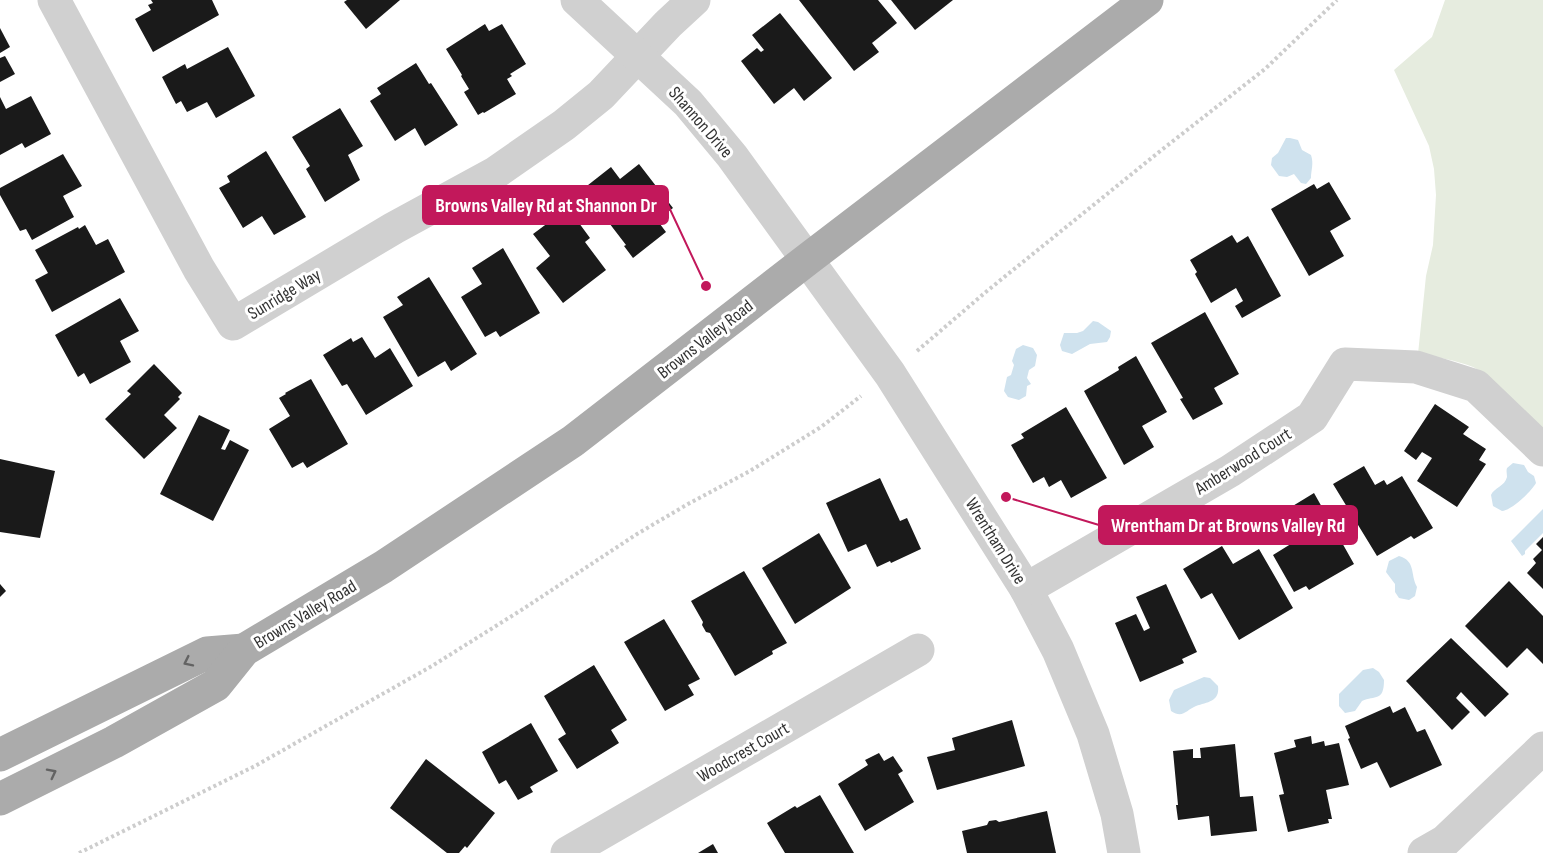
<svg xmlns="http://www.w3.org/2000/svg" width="1543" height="853" font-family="'Sofia Sans Condensed',sans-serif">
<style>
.green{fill:#e6ecdf}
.water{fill:#cfe2ee}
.building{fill:#1a1a1a}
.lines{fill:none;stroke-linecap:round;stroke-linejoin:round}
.path{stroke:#cdcdcd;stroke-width:4;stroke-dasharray:3 3;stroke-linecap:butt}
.minor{stroke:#d0d0d0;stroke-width:33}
.major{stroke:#ababab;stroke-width:33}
.oneway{stroke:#636363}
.labels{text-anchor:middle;stroke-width:6;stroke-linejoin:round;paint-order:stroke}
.street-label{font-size:18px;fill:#333;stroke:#fff}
.leader{fill:none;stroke:#c2185b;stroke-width:2}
.callout-dot{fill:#c2185b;stroke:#fff;stroke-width:2}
.callout{fill:#c2185b;stroke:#c2185b;stroke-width:2}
.callout-label{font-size:20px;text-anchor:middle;font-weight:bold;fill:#fff}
</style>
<rect width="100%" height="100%" fill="#fff"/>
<path class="green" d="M 1445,0 L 1543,0 L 1543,430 C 1525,413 1494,377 1473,367 C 1455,360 1436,357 1418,354 L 1426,276 L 1433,245 L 1436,195 L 1434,169 L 1429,146 L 1394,70 L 1432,37 Z"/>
<g class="water">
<path d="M 1286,138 L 1290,138 L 1298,140 L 1302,150 L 1311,155 C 1314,164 1311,170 1311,178 L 1306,184 L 1301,183 L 1294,174 L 1287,177 L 1279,176 L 1271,165 L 1272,158 L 1278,153 Z"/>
<path d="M 1093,321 L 1098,322 L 1111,331 L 1110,337 L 1107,342 L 1090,344 L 1072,354 L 1062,351 L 1060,345 L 1064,333 L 1077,333 L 1083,331 Z"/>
<path d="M 1023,345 L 1033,348 L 1037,355 L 1035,366 L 1029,370 L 1027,378 L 1031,384 L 1027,386 L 1026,396 L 1019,400 L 1008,397 L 1004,391 L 1007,377 L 1011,375 L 1014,365 L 1012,361 L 1016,349 Z"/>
<path d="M 1513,463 L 1524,465 L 1528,472 L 1534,476 L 1536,483 C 1531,492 1512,510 1502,511 L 1493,506 L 1491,495 C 1494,488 1505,486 1507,477 C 1507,474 1506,471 1507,468 Z"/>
<path d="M 1543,509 L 1543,533 L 1525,551 L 1525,554 L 1522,556 L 1511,541 Z"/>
<path d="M 1399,556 C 1416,561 1410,574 1417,587 L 1415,596 L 1409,600 L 1399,598 L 1395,592 L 1395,584 L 1386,572 L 1389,561 Z"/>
<path d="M 1373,668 L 1379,672 L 1384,680 C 1384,702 1375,695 1362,701 L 1355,711 L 1345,713 L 1339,706 L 1339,694 L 1363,670 Z"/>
<path d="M 1204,677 L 1210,678 L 1218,686 C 1220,702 1207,702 1196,706 C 1186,710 1183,719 1171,711 L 1169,700 L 1174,690 Z"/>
</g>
<g class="building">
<path d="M 151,0 L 212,0 L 219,15 L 153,52 L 135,19 L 151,10 L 148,5 L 153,3 Z"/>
<path d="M 347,0 L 400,0 L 366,29 L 344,2 Z"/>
<path d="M 799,0 L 878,0 L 897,23 L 872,43 L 879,52 L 854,71 Z"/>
<path d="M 891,0 L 953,0 L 915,30 Z"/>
<path d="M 780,13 L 832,78 L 804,101 L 794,88 L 774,104 L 741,61 L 757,48 L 761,52 L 764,50 L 752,35 Z"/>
<path d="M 485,24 L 489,31 L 502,24 L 526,64 L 510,74 L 512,76 L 507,79 L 516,94 L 484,113 L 483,112 L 478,115 L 464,92 L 469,89 L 461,76 L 462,75 L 446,49 Z"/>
<path d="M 0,28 L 10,47 L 0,53 Z"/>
<path d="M 228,47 L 255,96 L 216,118 L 207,102 L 187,112 L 181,101 L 176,104 L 162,77 L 185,64 L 187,69 Z"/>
<path d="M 5,56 L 15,74 L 0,82 L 0,58 Z"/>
<path d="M 416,63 L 429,84 L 431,83 L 458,125 L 425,146 L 415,128 L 395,141 L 370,101 L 381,94 L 377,88 Z"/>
<path d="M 31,96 L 51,134 L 25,148 L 22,143 L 0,155 L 0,97 L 6,109 Z"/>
<path d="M 340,108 L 363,146 L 348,155 L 360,180 L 325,202 L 306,169 L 310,166 L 292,137 Z"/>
<path d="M 266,151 L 306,217 L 274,235 L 262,216 L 243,228 L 219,188 L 230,182 L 227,176 Z"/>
<path d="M 63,154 L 82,186 L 63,196 L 74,217 L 32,240 L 26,229 L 20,231 L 0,195 L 0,188 Z"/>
<path d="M 639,164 L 673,208 L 657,220 L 666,232 L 633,258 L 624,246 L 626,245 L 583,189 L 611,167 L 620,179 Z"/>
<path d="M 1329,182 L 1351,219 L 1330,231 L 1344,256 L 1309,276 L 1271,209 L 1314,184 L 1317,189 Z"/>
<path d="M 568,208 L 590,238 L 585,242 L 606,270 L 563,303 L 536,268 L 550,256 L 533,234 Z"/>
<path d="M 85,225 L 96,245 L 108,239 L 125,272 L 52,312 L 35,280 L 48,273 L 35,250 L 78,227 L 79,229 Z"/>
<path d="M 1232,235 L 1237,243 L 1248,236 L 1281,296 L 1242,318 L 1235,306 L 1243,301 L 1236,288 L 1211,303 L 1195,274 L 1197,272 L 1190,260 Z"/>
<path d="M 503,248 L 540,313 L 500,337 L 496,331 L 485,337 L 461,297 L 482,284 L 472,268 Z"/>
<path d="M 429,277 L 477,354 L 451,371 L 445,361 L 418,377 L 383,317 L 403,305 L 397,297 Z"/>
<path d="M 120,298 L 139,331 L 120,341 L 131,362 L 90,384 L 84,373 L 78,377 L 55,335 Z"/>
<path d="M 1205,312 L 1239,374 L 1214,388 L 1223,404 L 1193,420 L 1180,399 L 1183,398 L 1151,343 Z"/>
<path d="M 362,337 L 375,358 L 390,348 L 413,386 L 366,415 L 347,384 L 342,386 L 323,355 L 351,338 L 353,342 Z"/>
<path d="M 1136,356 L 1167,412 L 1142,426 L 1154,447 L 1124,465 L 1084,391 L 1119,370 L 1118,367 Z"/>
<path d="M 154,364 L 182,393 L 178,397 L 180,399 L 164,415 L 177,428 L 144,459 L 105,419 L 131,394 L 127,391 Z"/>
<path d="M 311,379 L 348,444 L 307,468 L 303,462 L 292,468 L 269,429 L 290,416 L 279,398 L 286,394 L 285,393 Z"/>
<path d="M 1435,404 L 1469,427 L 1463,434 L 1486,449 L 1479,460 L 1486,464 L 1457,507 L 1417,481 L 1432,458 L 1422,452 L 1416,460 L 1404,451 Z"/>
<path d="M 1066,407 L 1107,478 L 1071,498 L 1061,480 L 1049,487 L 1044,477 L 1033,483 L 1011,445 L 1024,438 L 1021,434 Z"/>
<path d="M 199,415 L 230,430 L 221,449 L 225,450 L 230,440 L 249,450 L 213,521 L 160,494 Z"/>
<path d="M 0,459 L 55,471 L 40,538 L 0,532 Z"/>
<path d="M 1364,466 L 1375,485 L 1384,480 L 1387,485 L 1402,476 L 1433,528 L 1414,539 L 1411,536 L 1377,556 L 1333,484 Z"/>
<path d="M 880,478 L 900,521 L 907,518 L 921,549 L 891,563 L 890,561 L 877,567 L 866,544 L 848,552 L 826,503 Z"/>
<path d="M 1314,493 L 1354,564 L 1309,590 L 1306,586 L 1294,592 L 1273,555 L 1294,542 L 1278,515 Z"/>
<path d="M 819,533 L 851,588 L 795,624 L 762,568 Z"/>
<path d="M 1543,537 L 1543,589 L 1527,573 L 1536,563 L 1533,559 L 1542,550 L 1536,544 Z"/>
<path d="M 1222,546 L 1233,564 L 1259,549 L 1293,608 L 1239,640 L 1212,593 L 1201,599 L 1183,569 Z"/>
<path d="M 744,571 L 787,643 L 772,651 L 773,654 L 735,676 L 710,633 L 706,632 L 702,625 L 703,622 L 691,601 Z"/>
<path d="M 1509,581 L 1543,616 L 1543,664 L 1527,648 L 1507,668 L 1465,626 Z"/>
<path d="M 0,584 L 6,591 L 0,597 Z"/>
<path d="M 1166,584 L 1197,652 L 1182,659 L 1184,663 L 1140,682 L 1115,623 L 1136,614 L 1144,631 L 1150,628 L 1136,597 Z"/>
<path d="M 664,619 L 700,679 L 688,685 L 694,695 L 665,711 L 624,642 Z"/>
<path d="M 1451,638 L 1509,694 L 1485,717 L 1461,692 L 1456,698 L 1470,712 L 1452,730 L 1406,681 Z"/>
<path d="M 594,665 L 627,720 L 611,730 L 619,743 L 577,769 L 558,739 L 566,734 L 544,696 Z"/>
<path d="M 1390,706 L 1393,713 L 1405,707 L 1417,732 L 1425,729 L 1442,765 L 1390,788 L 1377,762 L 1361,769 L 1348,739 L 1350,738 L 1345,726 Z"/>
<path d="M 1012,720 L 1025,766 L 937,790 L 927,757 L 955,750 L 952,738 Z"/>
<path d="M 531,723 L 558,771 L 530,787 L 533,792 L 518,800 L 506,780 L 499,784 L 482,752 Z"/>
<path d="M 1311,736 L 1312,744 L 1324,741 L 1325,746 L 1339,743 L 1349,785 L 1326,790 L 1332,819 L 1328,819 L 1329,823 L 1288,832 L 1279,795 L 1284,794 L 1274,753 L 1296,747 L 1294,740 Z"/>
<path d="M 1235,744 L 1240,797 L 1253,796 L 1257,831 L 1211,836 L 1209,816 L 1178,820 L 1176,805 L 1178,805 L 1173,751 L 1193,749 L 1193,758 L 1201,758 L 1200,748 Z"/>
<path d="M 879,753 L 884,761 L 893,756 L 903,771 L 898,774 L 914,802 L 865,831 L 838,784 L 868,765 L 865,760 Z"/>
<path d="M 426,759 L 495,813 L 467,848 L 465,846 L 459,853 L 447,853 L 390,808 Z"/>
<path d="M 820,795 L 854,853 L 785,853 L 767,823 L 795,806 L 797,808 Z"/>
<path d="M 1047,811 L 1056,853 L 967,853 L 962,831 L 987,825 L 989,821 L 996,820 L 999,822 Z"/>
<path d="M 713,844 L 718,853 L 698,853 Z"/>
</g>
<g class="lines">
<g class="path">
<path d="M 917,351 L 987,291 L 1159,152 L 1265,69 L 1337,0"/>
<path d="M 79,853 L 255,766 L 432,666 L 523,609 L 637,534 L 688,504 L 750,471 L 821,427 L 861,396"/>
</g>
<g class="minor">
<path d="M 54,0 L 199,269 L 233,324 L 394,228 L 495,173 L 564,125 L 601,95 L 668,24 L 694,0"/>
<path d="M 577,0 L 688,103 L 732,156 L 890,374 L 1026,589 L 1058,650 L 1093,734 L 1117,814 L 1124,853"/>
<path d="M 1026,589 L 1230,471 L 1312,417 L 1345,364 L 1416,367 L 1476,386 L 1543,450"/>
<path d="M 567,853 L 918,650"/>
<path d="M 1424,853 L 1445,841 L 1543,748"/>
</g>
<g class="major">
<path d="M 0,755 L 207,653 L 244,650"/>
<path d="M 0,799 L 114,742 L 216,685 L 244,650 L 383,567 L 573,441 L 808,259 L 1147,0"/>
</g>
</g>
<defs><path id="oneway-chevron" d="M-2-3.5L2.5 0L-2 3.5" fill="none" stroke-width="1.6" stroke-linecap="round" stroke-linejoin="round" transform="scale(1.5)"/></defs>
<g class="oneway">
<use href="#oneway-chevron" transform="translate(188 662) rotate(154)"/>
<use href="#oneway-chevron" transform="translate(52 773) rotate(-27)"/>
</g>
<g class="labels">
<g class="street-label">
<text transform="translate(701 122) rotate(49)" y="6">Shannon Drive</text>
<text transform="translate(284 294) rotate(-31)" y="6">Sunridge Way</text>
<text transform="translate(705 339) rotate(-38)" y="6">Browns Valley Road</text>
<text transform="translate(1243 461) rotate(-32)" y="6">Amberwood Court</text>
<text transform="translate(996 541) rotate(58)" y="6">Wrentham Drive</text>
<text transform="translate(305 614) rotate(-31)" y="6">Browns Valley Road</text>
<text transform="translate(743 752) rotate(-30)" y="6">Woodcrest Court</text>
</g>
</g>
<path class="leader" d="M706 286L668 205M1006 497L1099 525"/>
<g class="callout-dot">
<circle cx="706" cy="286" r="6"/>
<circle cx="1006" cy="497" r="6"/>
</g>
<g class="callout">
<rect x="423" y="186" width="245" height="38" rx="6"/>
<rect x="1099" y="506" width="258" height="38" rx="6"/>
</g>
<g class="callout-label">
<text x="546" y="212">Browns Valley Rd at Shannon Dr</text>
<text x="1228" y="532">Wrentham Dr at Browns Valley Rd</text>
</g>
</svg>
